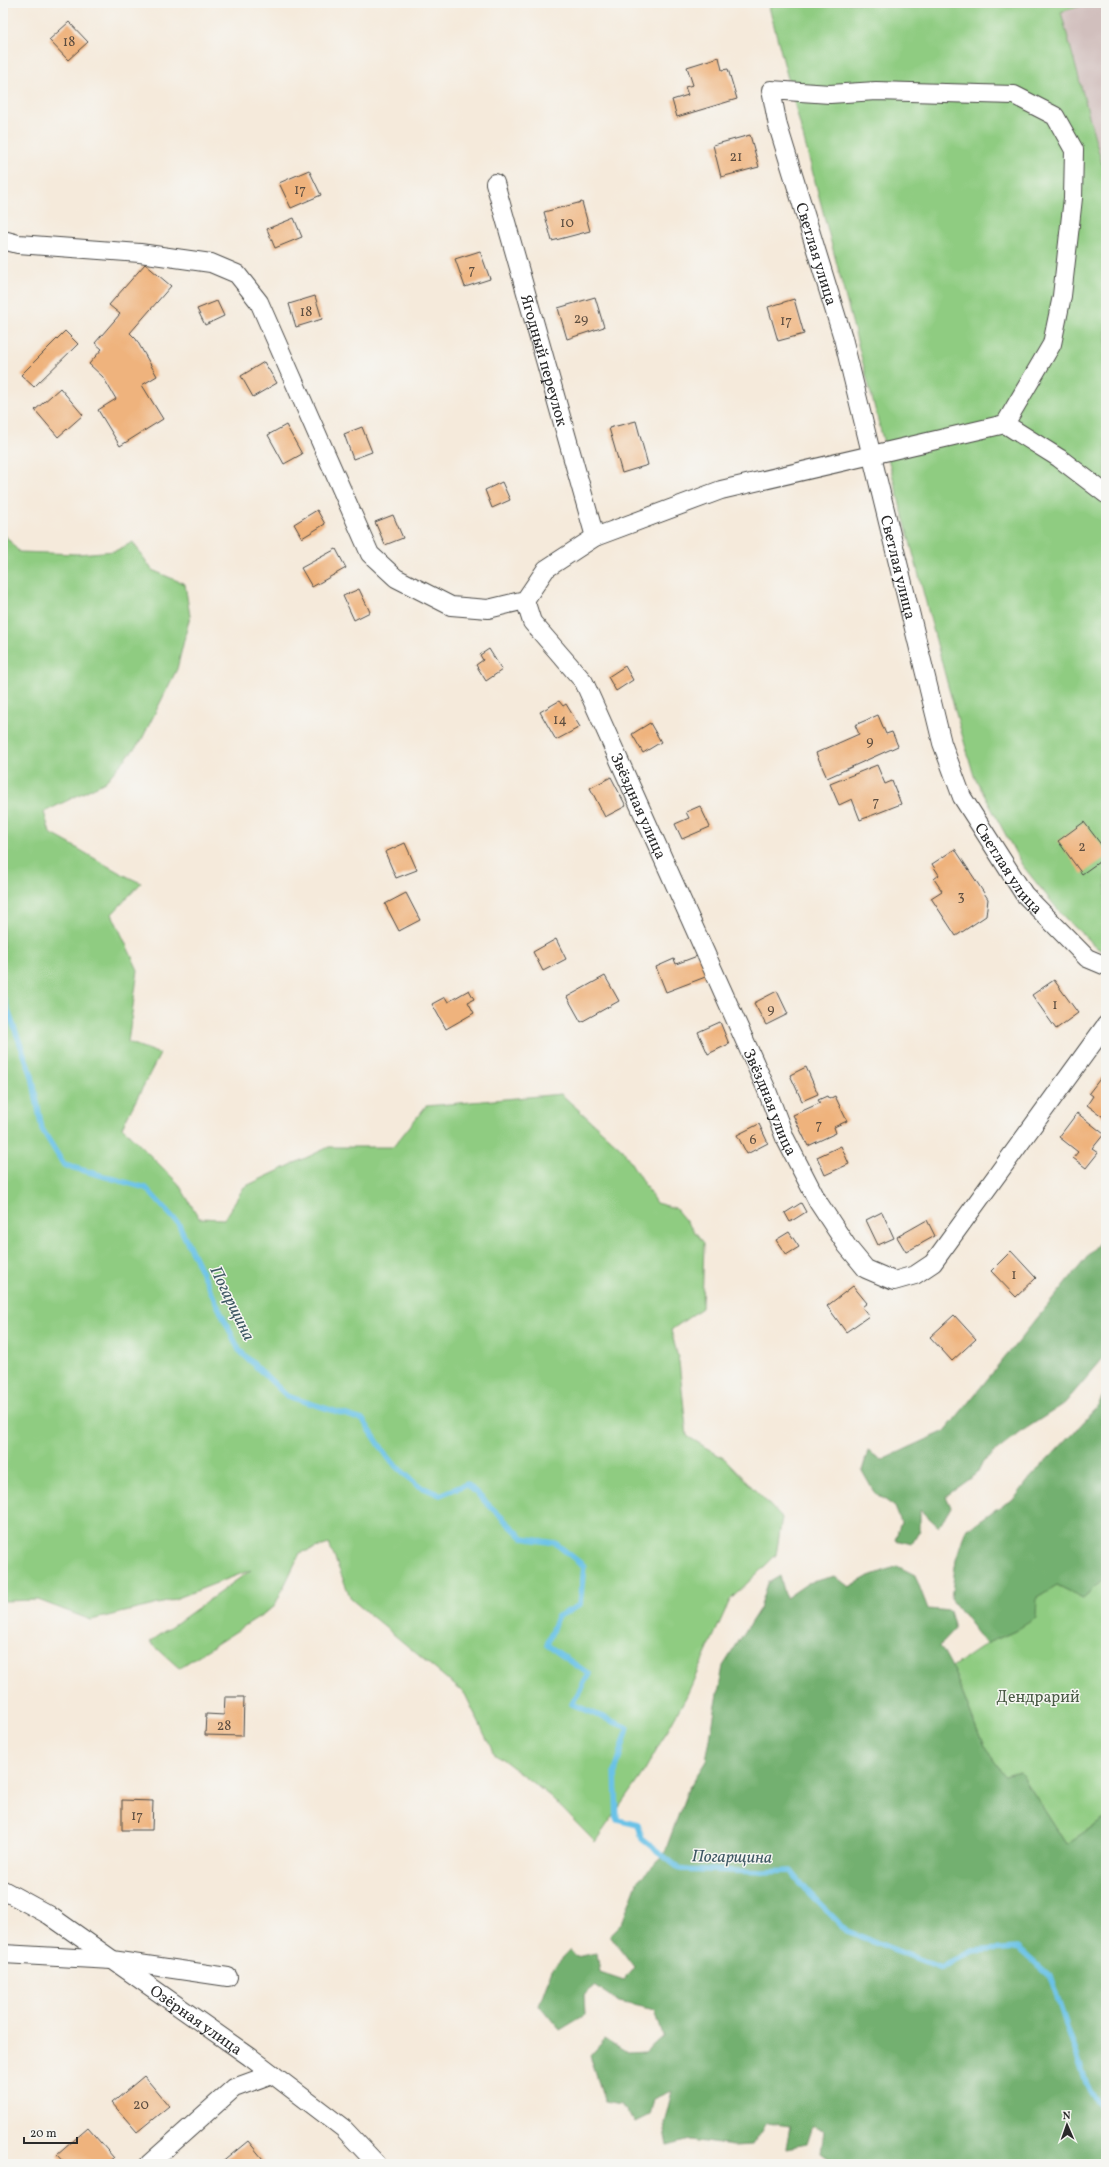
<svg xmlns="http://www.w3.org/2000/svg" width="1109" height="2167" font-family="Vollkorn,serif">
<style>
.industrial{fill:#d1bfbd}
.green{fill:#8fcc81;stroke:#5d7c56}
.forest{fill:#73b06f;stroke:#4f6e4d}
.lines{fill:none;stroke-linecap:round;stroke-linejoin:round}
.stream{stroke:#6ac2e7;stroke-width:5.5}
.building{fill:#efb37d}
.minor-casing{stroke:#494845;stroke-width:20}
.minor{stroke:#fff;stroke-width:18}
.labels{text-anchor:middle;stroke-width:3;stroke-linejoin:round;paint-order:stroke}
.number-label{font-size:14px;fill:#5c4d40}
.street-label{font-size:16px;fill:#2b2b2b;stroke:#f6f6f2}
.park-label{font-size:16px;fill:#495b45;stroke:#f6f6f2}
.water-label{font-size:17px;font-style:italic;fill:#3e5863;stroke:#f6f6f2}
</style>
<rect width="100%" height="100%" fill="#f6f6f2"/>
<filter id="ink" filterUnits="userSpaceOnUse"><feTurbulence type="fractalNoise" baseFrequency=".025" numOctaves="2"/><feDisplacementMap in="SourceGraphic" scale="8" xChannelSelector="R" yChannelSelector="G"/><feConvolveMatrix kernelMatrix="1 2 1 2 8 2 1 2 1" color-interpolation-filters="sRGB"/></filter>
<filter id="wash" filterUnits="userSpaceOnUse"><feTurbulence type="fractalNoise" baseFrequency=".012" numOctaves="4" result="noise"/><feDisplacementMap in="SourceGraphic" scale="16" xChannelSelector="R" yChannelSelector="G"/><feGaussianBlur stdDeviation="0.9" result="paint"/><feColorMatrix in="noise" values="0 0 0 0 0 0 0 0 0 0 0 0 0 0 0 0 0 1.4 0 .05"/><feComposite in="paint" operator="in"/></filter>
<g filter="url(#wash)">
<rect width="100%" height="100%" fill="#f5eadb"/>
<path class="industrial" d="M 1089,3 L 1106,3 L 1106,179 L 1061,12 Z"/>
<g class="green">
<path d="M 768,3 L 1089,3 L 1061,12 L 1106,179 L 1106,953 L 1097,948 L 1063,916 L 1022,865 L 974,776 L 948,686 Z"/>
<path d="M 3,533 L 19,552 L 78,554 L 115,551 L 133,542 L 152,570 L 185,584 L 190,616 L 177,669 L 141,741 L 105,782 L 44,812 L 50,833 C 81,849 109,869 141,883 L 112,914 L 138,970 L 128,1042 L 160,1054 L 122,1127 L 178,1183 L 199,1218 L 224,1219 L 244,1187 L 329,1147 L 393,1147 L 426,1106 L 561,1094 L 623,1150 L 656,1203 L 675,1208 L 704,1243 L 702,1308 L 671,1330 L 679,1362 L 687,1436 L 725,1459 L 782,1518 L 776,1555 L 730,1600 L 686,1697 L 645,1770 L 595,1842 L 551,1797 L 493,1752 L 465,1694 L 351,1599 L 329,1544 L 300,1553 L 274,1607 L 179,1668 L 150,1642 L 251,1570 L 167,1602 L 91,1620 L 38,1600 L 3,1601 Z"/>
<path d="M 1106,1577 L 1106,1818 L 1066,1844 L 1020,1772 L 1005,1777 L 983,1745 L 952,1667 L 986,1644 L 1015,1631 L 1037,1597 L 1057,1585 L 1083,1598 Z"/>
</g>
<g class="forest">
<path d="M 1106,1234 L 1106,1355 L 1064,1404 L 1019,1433 L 983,1462 L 977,1474 L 946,1496 L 951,1507 L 939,1527 L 920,1510 L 920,1530 L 912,1544 L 895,1540 L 901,1522 L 895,1507 L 874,1492 L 862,1471 L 868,1451 L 882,1460 L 945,1431 Z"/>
<path d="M 1106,1390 L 1106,1577 L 1083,1598 L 1057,1585 L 1037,1597 L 1036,1618 L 1015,1631 L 986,1644 L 951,1599 L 956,1559 L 965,1531 L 996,1509 L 1015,1498 L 1031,1477 L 1096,1409 Z"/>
<path d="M 897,1566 L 915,1575 L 928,1609 L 950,1611 L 955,1629 L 940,1645 L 952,1667 L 983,1745 L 1005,1776 L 1020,1772 L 1066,1844 L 1106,1818 L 1106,2164 L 837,2164 L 821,2153 L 824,2131 L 813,2126 L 807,2144 L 786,2148 L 790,2126 L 767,2123 L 752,2145 L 733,2146 L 690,2140 L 668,2146 L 664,2124 L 672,2091 L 654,2099 L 650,2115 L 636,2122 L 621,2105 L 605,2102 L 590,2056 L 605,2039 L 627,2053 L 645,2052 L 663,2036 L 655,2010 L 619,2002 L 595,1986 L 584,1995 L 585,2015 L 560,2030 L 539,2005 L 552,1969 L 570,1950 L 576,1957 L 597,1953 L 600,1972 L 624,1980 L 634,1967 L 610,1935 L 622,1923 L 638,1880 L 663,1857 L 688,1789 L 706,1761 L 723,1666 L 760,1608 L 768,1583 L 780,1576 L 786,1598 L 808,1583 L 835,1576 L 849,1587 L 867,1577 Z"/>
</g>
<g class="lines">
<path class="stream" d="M 3,997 L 32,1076 L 42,1129 L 64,1165 L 146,1188 L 178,1223 L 239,1350 L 287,1396 L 363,1420 L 389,1459 L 417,1485 L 440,1495 L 467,1484 L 523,1538 L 555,1543 L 584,1566 L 580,1605 L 557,1617 L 547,1645 L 589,1674 L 572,1704 L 628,1728 L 615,1772 L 617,1820 L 638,1825 L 642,1839 L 680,1869 L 763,1872 L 791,1871 L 810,1894 L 847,1931 L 941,1968 L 972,1951 L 1018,1948 L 1050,1977 L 1087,2085 L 1106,2115"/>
</g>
<g id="blocks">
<g class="building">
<path d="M 69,22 L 88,42 L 68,60 L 49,40 Z"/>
<path d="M 719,57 L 722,70 L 728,69 L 737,99 L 677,117 L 672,100 L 688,95 L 685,87 L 693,85 L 687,67 Z"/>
<path d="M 750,135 L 759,167 L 721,177 L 713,145 Z"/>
<path d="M 309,170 L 321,195 L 291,208 L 279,183 Z"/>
<path d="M 582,202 L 590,231 L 552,241 L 544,212 Z"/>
<path d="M 294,218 L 302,237 L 275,248 L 267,229 Z"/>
<path d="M 480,251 L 490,279 L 465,287 L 455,259 Z"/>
<path d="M 145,264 L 171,286 L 130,333 L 136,339 L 157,376 L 142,385 L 163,419 L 120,446 L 98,410 L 116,399 L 103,377 L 89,364 L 102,349 L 95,343 L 120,314 L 109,305 Z"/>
<path d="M 315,296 L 322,319 L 296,327 L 289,304 Z"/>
<path d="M 595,297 L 604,327 L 567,339 L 558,308 Z"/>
<path d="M 794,299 L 804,334 L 778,341 L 768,307 Z"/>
<path d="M 217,301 L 224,316 L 205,325 L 197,309 Z"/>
<path d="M 65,331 L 78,344 L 34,387 L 21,375 Z"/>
<path d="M 264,362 L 277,383 L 253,397 L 241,376 Z"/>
<path d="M 60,388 L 83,415 L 58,437 L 35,410 Z"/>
<path d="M 636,421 L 648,465 L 622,473 L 609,428 Z"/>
<path d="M 286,425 L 302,454 L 284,464 L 268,435 Z"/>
<path d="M 362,427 L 372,452 L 353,459 L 344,434 Z"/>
<path d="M 502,482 L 510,500 L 492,508 L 485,490 Z"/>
<path d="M 317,510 L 325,524 L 302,538 L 294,524 Z"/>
<path d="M 393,515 L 403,538 L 385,545 L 375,522 Z"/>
<path d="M 336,549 L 346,568 L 312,587 L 301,568 Z"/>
<path d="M 359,589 L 370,612 L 354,620 L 343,596 Z"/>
<path d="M 489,649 L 502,670 L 486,681 L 476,665 L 483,660 L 480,655 Z"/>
<path d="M 625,666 L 633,680 L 616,691 L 608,677 Z"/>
<path d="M 559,701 L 563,706 L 566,704 L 580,727 L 556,740 L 540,712 Z"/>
<path d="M 878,715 L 886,734 L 892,732 L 898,746 L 827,778 L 816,753 L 859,734 L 855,725 Z"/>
<path d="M 650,723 L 661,742 L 643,753 L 632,734 Z"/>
<path d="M 877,765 L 885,784 L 892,781 L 901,804 L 860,820 L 852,799 L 839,805 L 830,784 Z"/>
<path d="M 611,777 L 626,806 L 605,817 L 590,788 Z"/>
<path d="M 700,806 L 710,827 L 682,839 L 675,824 L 689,818 L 686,812 Z"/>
<path d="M 1084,822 L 1106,851 L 1106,857 L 1082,874 L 1058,841 Z"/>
<path d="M 405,843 L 417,870 L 396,878 L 385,852 Z"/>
<path d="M 955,849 L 988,899 L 986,916 L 956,936 L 931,898 L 942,891 L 934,879 L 939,875 L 932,864 Z"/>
<path d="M 406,893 L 420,920 L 399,931 L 385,904 Z"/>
<path d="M 556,939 L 566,959 L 543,971 L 533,952 Z"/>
<path d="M 700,955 L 708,976 L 666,992 L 656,967 L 674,959 L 676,964 Z"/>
<path d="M 605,976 L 619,1001 L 581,1022 L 567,997 Z"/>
<path d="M 1054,980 L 1078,1013 L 1056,1029 L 1032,995 Z"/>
<path d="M 469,990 L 474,999 L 468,1002 L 474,1013 L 446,1029 L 432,1004 L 445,997 L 448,1002 Z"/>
<path d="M 777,991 L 788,1014 L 766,1025 L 754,1003 Z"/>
<path d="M 720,1022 L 729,1044 L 708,1054 L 698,1032 Z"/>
<path d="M 806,1067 L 818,1094 L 802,1101 L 790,1075 Z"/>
<path d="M 1103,1075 L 1106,1077 L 1106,1119 L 1087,1105 L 1093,1096 L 1089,1093 Z"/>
<path d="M 827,1096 L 829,1099 L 835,1096 L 847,1121 L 834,1127 L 836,1133 L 808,1146 L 793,1115 L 820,1103 L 818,1100 Z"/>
<path d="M 1077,1113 L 1104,1134 L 1092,1149 L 1098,1153 L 1086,1168 L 1073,1158 L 1078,1152 L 1059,1137 Z"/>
<path d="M 759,1124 L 768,1143 L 747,1154 L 737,1135 Z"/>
<path d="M 841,1146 L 849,1164 L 825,1175 L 817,1157 Z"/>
<path d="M 801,1203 L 806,1212 L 790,1222 L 785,1213 Z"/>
<path d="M 882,1212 L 894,1238 L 878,1245 L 866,1220 Z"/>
<path d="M 927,1220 L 935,1236 L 906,1252 L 897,1237 Z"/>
<path d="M 789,1232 L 799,1247 L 786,1255 L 776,1240 Z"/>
<path d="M 1011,1251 L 1036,1278 L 1016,1297 L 991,1271 Z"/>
<path d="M 853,1286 L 867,1303 L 862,1307 L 869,1316 L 846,1332 L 827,1306 Z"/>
<path d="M 954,1315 L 976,1339 L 952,1361 L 930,1337 Z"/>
<path d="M 225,1697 L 244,1697 L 243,1736 L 205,1735 L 206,1714 L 224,1715 Z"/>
<path d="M 122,1800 L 153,1801 L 152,1830 L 122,1830 Z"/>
<path d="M 144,2076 L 169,2106 L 137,2132 L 112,2103 Z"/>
<path d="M 88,2128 L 114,2158 L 106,2164 L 65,2164 L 57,2155 Z"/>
<path d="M 248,2141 L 267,2164 L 220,2164 Z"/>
</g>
</g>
</g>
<g filter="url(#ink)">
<use href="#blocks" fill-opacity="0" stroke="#494845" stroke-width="1"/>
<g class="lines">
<g class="minor-casing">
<g id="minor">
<path id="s1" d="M 495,183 L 595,537"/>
<path d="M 3,240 L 18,244 L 140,253 L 211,263 L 237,274 L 259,302 L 370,554 L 396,578 L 451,606 L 488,609 L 525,600 L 546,569 L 595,537 L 721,490 L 1005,424 L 1059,458 L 1106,494"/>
<path id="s2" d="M 1005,424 L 1052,344 L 1062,296 L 1073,198 L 1074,150 L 1055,116 L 1014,95 L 876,91 L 830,94 L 771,90 L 778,126 L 843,338 L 942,743 L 962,797 L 1024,894 L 1087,958 L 1106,966"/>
<path id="s3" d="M 525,600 L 532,622 L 584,682 L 766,1088 L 785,1138 L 818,1202 L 847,1246 L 866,1269 L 894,1281 L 915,1275 L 933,1263 L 1106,1025"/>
<path id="s4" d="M 3,1890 L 49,1915 L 250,2057 L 343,2128 L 377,2164"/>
<path d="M 3,1954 L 112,1960 L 228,1977"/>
<path d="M 149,2164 L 234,2088 L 272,2074"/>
</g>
</g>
<use href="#minor" class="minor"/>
</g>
</g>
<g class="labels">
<g class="number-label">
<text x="69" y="46">18</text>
<text x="736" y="161">21</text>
<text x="300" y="194">17</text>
<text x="567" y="227">10</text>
<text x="472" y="274">7</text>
<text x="306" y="316">18</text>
<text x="581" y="323">29</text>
<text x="786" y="325">17</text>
<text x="560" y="724">14</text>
<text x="870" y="745">9</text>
<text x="876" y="806">7</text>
<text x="1082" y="851">2</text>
<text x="961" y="900">3</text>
<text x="1055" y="1009">1</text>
<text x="771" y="1013">9</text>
<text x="819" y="1129">7</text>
<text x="753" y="1144">6</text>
<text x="1014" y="1279">1</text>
<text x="224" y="1730">28</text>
<text x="137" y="1820">17</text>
<text x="141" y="2109">20</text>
</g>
<g class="street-label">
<text dy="6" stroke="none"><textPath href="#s2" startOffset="787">Светлая улица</textPath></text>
<text dy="6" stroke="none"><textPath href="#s1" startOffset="184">Ягодный переулок</textPath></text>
<text dy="6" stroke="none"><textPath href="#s2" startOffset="1111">Светлая улица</textPath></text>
<text dy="6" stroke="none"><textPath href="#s3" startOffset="238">Звёздная улица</textPath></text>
<text dy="6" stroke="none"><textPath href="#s2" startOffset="1435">Светлая улица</textPath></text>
<text dy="6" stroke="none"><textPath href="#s3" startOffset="562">Звёздная улица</textPath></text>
<text dy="6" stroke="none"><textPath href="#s4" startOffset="233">Озёрная улица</textPath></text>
</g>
<g class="park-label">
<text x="1038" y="1702">Дендрарий</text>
</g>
<g class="water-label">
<text transform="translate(233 1303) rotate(64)" y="6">Погарщина</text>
<text transform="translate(732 1856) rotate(1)" y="6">Погарщина</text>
</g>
</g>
<rect width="1109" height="2167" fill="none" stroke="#f6f6f2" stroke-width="16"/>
<g transform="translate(1067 2125) rotate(358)" stroke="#f6f6f2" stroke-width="3" paint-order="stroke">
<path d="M0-3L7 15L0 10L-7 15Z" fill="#2b2b2b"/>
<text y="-6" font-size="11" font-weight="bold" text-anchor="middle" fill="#2b2b2b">N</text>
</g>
<path d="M24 2137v6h53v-6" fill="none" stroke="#2b2b2b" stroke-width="2"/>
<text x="30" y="2137" font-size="12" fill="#2b2b2b" stroke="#f6f6f2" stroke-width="3" paint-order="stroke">20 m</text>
</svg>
